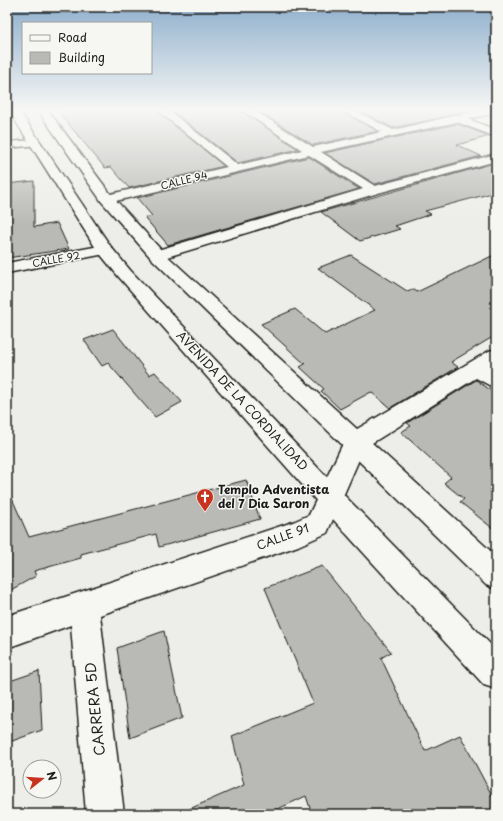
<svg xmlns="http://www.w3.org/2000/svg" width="503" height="821" font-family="'Playpen Sans',sans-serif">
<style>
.building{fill:#b9b9b6;stroke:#1c1c1c}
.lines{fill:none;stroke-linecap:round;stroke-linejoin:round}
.minor-casing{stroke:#1c1c1c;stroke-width:3}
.secondary-casing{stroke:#1c1c1c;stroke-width:3}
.minor{fill:#f6f6f2;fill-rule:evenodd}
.secondary{fill:#f6f6f2;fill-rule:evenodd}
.labels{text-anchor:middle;stroke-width:3;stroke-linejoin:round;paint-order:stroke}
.far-street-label{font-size:10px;fill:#1c1c1c;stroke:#f6f6f2}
.street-label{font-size:12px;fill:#1c1c1c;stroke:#f6f6f2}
.poi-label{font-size:12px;font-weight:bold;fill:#1c1c1c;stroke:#f6f6f2;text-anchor:start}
.near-street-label{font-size:14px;fill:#1c1c1c;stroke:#f6f6f2}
</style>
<rect width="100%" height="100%" fill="#edede9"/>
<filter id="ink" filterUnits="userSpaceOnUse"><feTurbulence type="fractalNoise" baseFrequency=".025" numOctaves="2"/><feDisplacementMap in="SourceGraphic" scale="8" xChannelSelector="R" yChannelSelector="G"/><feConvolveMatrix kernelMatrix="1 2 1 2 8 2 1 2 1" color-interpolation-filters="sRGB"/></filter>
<g filter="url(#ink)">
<g class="building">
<path d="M 56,109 L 155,109 L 224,166 L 129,188 L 111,167 L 105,168 Z"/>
<path d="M 170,109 L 239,109 L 298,149 L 238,163 Z"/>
<path d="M 255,109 L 338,109 L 378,131 L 313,145 Z"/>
<path d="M 356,109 L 455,109 L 463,112 L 450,114 L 448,116 L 393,128 Z"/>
<path d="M 457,124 L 490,136 L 457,145 L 481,156 L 375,184 L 325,153 Z"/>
<path d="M 309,157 L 359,189 L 168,245 L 145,218 L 152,216 L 137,198 Z"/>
<path d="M 494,163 L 496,164 L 496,192 L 425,211 L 431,214 L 395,226 L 400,229 L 360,241 L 321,212 Z"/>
<path d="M 34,181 L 34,227 L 57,223 L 69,249 L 7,258 L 7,184 Z"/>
<path d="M 496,254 L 496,335 L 451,362 L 458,367 L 390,408 L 371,392 L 340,409 L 321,391 L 324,389 L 300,367 L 305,364 L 261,324 L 295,309 L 325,334 L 375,310 L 318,268 L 351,255 L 407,291 L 413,289 L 417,292 Z"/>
<path d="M 113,329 L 149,375 L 155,372 L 182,402 L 155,417 L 108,363 L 102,366 L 84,340 Z"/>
<path d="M 476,380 L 496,394 L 496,531 L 460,502 L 464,499 L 444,483 L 451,477 L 401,432 L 411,426 L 407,423 Z"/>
<path d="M 246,480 L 260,519 L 159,547 L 156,534 L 81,554 L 81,558 L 34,571 L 36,576 L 7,592 L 7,487 L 29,537 Z"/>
<path d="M 322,566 L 391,652 L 381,658 L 425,751 L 460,735 L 496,803 L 496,814 L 312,814 L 306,796 L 267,814 L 178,814 L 244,785 L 232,736 L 313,703 L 265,588 Z"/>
<path d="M 164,631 L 182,718 L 130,738 L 117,648 Z"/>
<path d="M 39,671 L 42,730 L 7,743 L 7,682 Z"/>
</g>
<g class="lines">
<g class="minor-casing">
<g id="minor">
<path d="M 156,109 L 167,109 L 238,165 L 302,150 L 240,109 L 252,109 L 313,147 L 382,132 L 339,109 L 352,109 L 393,130 L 449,117 L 450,115 L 459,115 L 486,109 L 496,109 L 496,113 L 468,119 L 496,130 L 496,137 L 457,122 L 321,152 L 375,186 L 496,154 L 496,161 L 378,193 L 157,260 L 151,258 L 149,255 L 151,252 L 363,189 L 309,155 L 107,203 L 102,202 L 100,199 L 102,196 L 227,167 Z"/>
<path d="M 35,140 L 41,143 L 39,145 L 7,148 L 7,142 Z"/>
<path d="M 105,245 L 110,247 L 113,250 L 110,253 L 7,273 L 7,263 Z"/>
<path d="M 496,349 L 496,365 L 492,368 L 496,370 L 496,387 L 489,385 L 476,378 L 364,448 L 327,533 L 298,546 L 100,615 L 124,814 L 86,814 L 71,625 L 7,648 L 7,616 L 293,522 L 309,515 L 347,435 L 489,351 Z"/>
</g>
</g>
<g class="secondary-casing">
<g id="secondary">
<path d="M 8,109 L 18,109 L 111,247 L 130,270 L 339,490 L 496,650 L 496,689 L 484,685 L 321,506 L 118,276 L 97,250 Z"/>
<path d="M 37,109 L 47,109 L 112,196 L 163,252 L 496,556 L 496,589 L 486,585 L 151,258 L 102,202 Z"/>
</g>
</g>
<use href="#minor" class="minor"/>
<use href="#secondary" class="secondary"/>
</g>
</g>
<linearGradient id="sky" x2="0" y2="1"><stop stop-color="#8daecc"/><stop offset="0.49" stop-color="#f7f7f5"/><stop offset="1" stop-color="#f7f7f5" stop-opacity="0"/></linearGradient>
<rect width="503" height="224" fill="url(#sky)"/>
<defs>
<g id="church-pin" transform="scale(0.9)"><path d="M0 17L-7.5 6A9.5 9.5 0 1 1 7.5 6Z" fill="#c8321e" stroke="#f6f6f2"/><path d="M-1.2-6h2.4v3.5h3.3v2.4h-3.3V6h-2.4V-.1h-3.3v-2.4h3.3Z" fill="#fff"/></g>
</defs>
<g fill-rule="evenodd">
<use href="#church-pin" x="205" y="497"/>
</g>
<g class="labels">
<g class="far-street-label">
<text transform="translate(184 180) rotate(-14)" y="4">CALLE 94</text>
<text transform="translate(56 259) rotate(-10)" y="4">CALLE 92</text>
</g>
<g class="street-label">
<text transform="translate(242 401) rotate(47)" y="4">AVENIDA DE LA CORDIALIDAD</text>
<text transform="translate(283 537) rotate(-20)" y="4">CALLE 91</text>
</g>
<g class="poi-label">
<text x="218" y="494">Templo Adventista<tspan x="218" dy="14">del 7 Dia Saron</tspan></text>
</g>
<g class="near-street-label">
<text transform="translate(95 709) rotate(-96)" y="5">CARRERA 5D</text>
</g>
</g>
<rect width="503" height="821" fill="none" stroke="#f6f6f2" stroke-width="24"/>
<rect x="12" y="12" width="479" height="797" fill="none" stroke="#1c1c1c" stroke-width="1.5" filter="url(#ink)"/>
<rect x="22" y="22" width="130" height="52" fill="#f6f6f2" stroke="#9f9f9c"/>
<rect x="30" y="35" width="20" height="6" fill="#f6f6f2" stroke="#9f9f9c"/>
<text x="58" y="42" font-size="12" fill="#1c1c1c">Road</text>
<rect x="30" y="52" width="20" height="12" fill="#b9b9b6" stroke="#9f9f9c"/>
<text x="58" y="62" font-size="12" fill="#1c1c1c">Building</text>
<g transform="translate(42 779) rotate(73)"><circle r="19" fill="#f6f6f2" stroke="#9f9f9c"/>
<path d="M0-3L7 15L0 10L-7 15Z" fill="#c8321e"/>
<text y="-6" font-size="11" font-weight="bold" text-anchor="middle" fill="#1c1c1c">N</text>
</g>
</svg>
